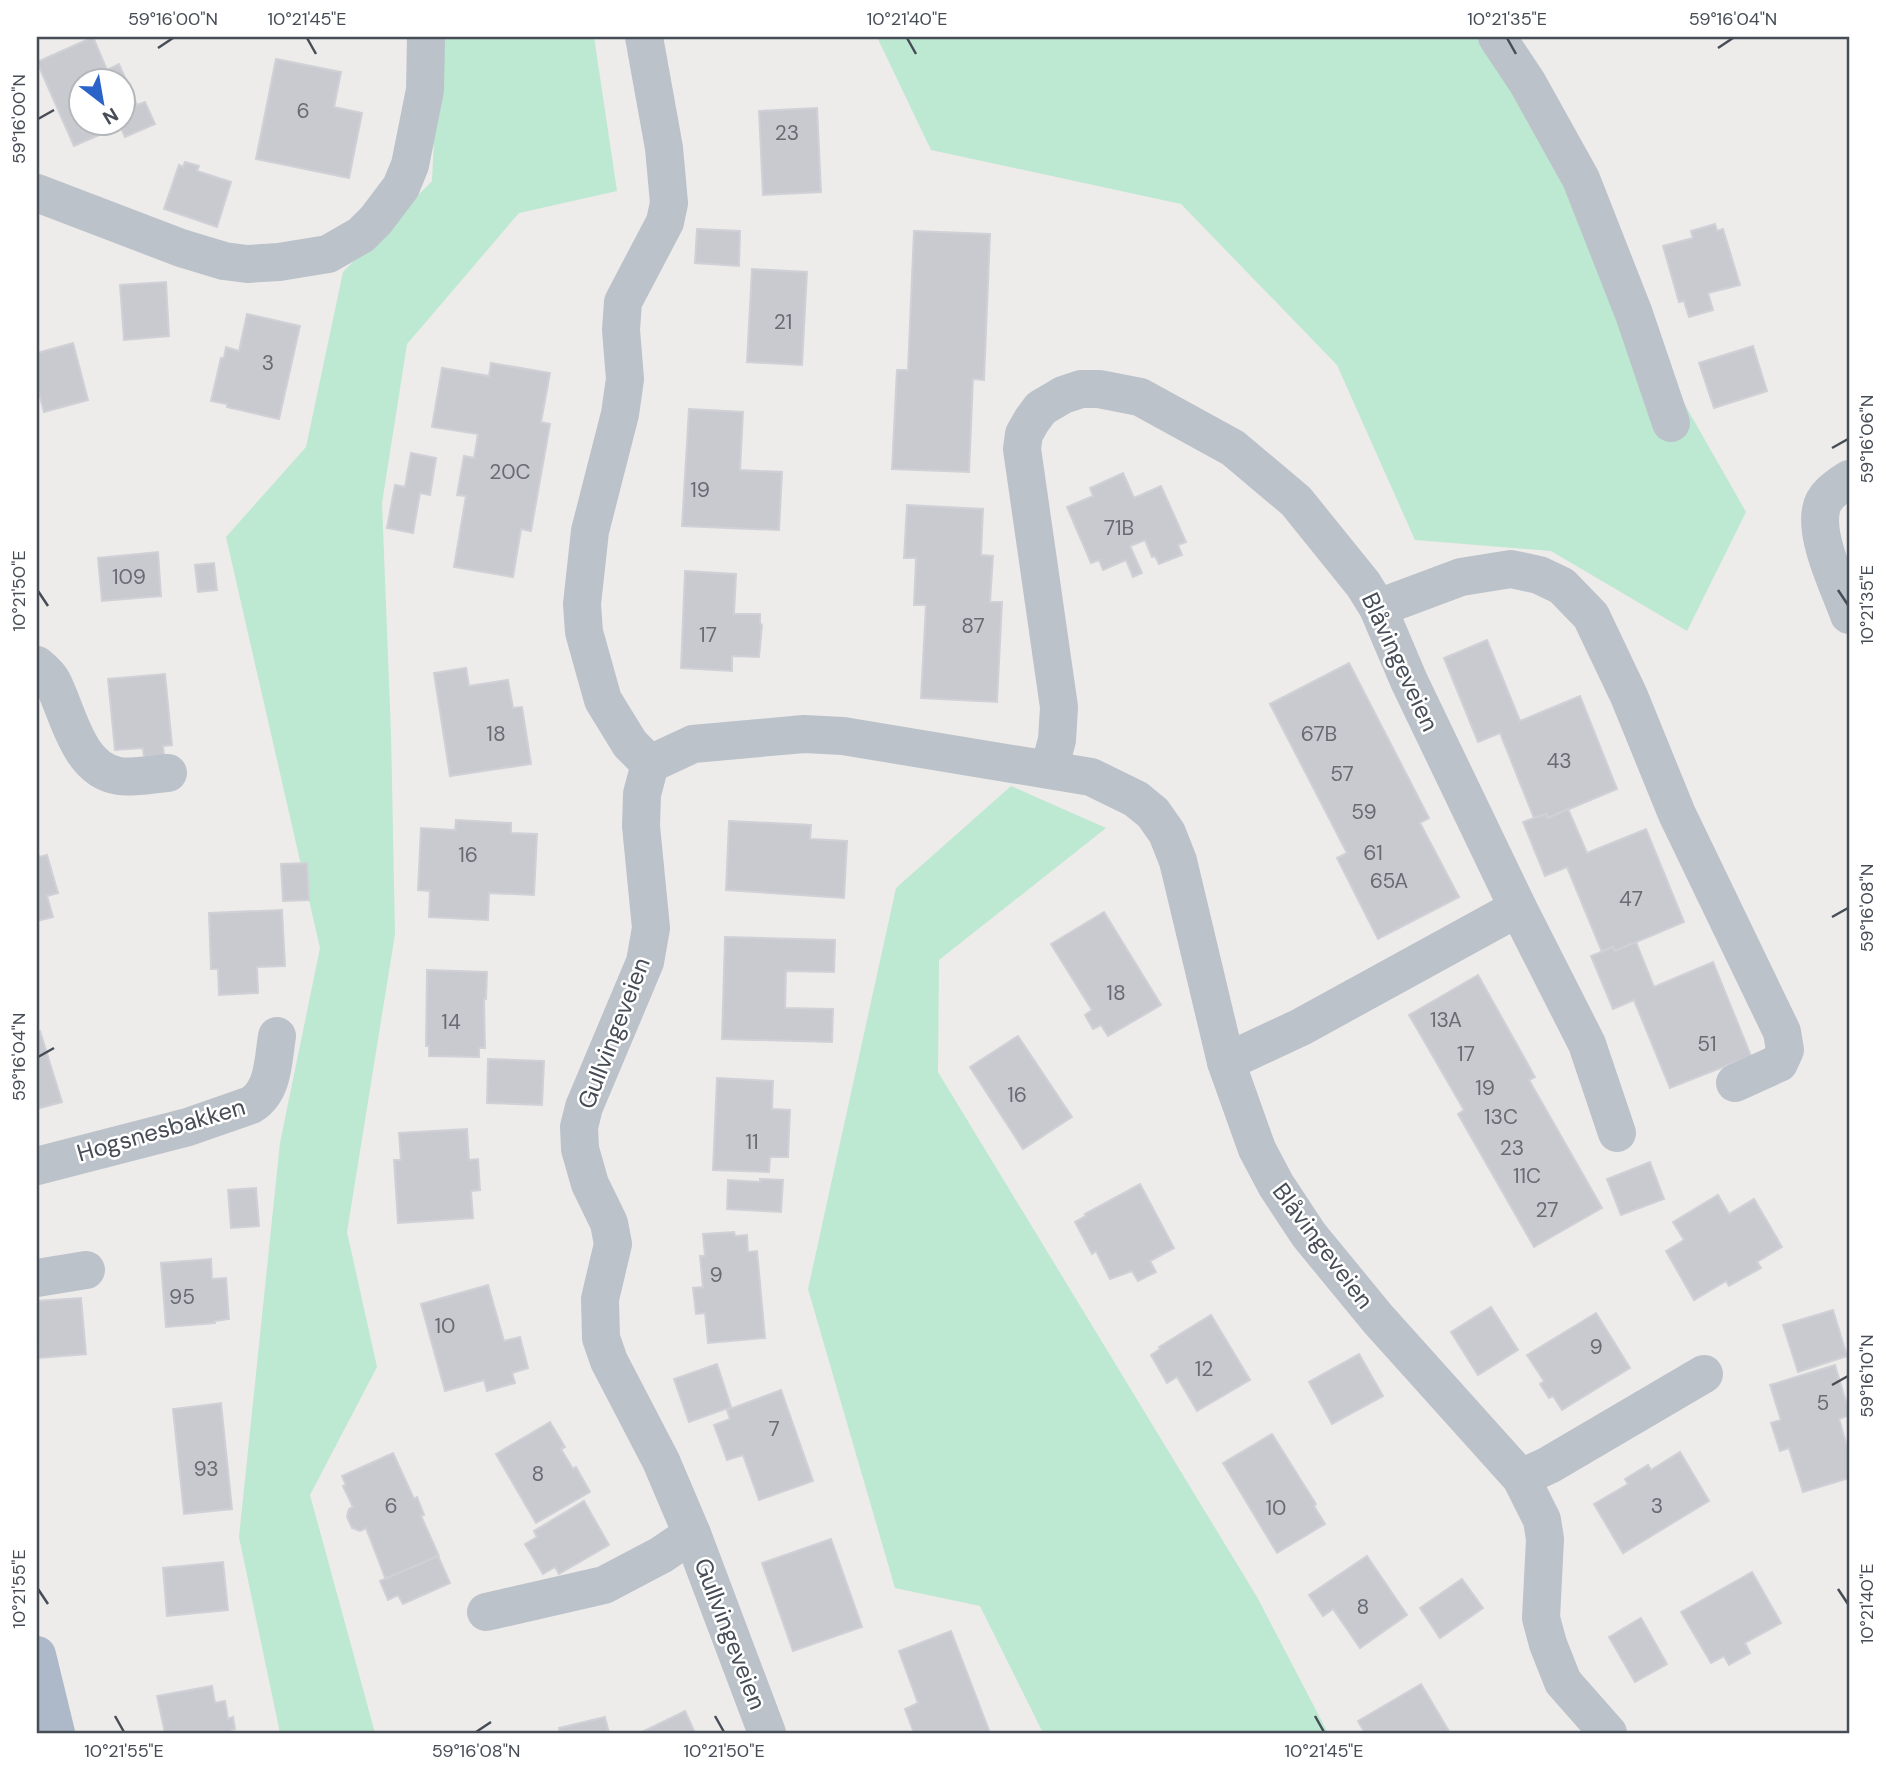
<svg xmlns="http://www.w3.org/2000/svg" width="1886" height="1770" font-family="'DM Sans',sans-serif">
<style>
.green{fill:#bde8d1}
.building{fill:#c9cad0;stroke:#d0d1d6;stroke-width:2;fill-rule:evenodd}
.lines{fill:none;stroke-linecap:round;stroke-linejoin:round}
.minor{stroke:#bbc2c9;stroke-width:38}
.major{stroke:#adb9c8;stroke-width:38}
.ticks{fill:none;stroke:#464d56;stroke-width:2.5}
.labels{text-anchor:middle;stroke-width:5;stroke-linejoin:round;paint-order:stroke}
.number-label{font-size:21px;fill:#676c74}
.street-label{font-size:24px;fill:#464d56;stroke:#fff}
.neatline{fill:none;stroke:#464d56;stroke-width:2.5}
.ticks-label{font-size:18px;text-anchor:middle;fill:#464d56}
</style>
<rect width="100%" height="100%" fill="#eeebeb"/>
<g class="green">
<path d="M 439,37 L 594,37 L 617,191 L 519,213 L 407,344 L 382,503 L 391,734 L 395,934 L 347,1232 L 377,1367 L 310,1495 L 375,1733 L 280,1733 L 239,1537 L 280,1143 L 320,948 L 226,537 L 306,447 L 343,272 L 432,181 Z"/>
<path d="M 877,37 L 1491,37 L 1587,233 L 1746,512 L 1687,631 L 1551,551 L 1415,540 L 1337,365 L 1181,204 L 931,150 Z"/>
<path d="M 1011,786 L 1106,828 L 939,960 L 938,1072 L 1257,1597 L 1328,1733 L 1043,1733 L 980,1606 L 895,1588 L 808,1289 L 896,888 Z"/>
</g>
<g class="building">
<path d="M 93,37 L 107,70 L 119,64 L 137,105 L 145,102 L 155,124 L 125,137 L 120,126 L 74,146 L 37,62 ZM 80,80 L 122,80 L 122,122 L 80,122 Z"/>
<path d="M 276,59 L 341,72 L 334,107 L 362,113 L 349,178 L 256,159 Z"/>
<path d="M 817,108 L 821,192 L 763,195 L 759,111 Z"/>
<path d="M 185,162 L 199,166 L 197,171 L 231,182 L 217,227 L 164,209 L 179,165 L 183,167 Z"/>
<path d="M 1715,224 L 1717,231 L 1723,229 L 1740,285 L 1708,293 L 1713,310 L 1689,317 L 1684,301 L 1679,302 L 1663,246 L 1693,238 L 1691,231 Z"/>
<path d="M 697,229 L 740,231 L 739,266 L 695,263 Z"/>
<path d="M 914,231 L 990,234 L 984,380 L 973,379 L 969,472 L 892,469 L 897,370 L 908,370 Z"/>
<path d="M 752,269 L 807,272 L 802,365 L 747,362 Z"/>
<path d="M 166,282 L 169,336 L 124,340 L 120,285 Z"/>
<path d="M 247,314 L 300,326 L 279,419 L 227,407 L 227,404 L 211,401 L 221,358 L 224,358 L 226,347 L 239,351 Z"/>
<path d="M 73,343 L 88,400 L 44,412 L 37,385 L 37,353 Z"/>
<path d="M 1753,346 L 1767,391 L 1714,408 L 1699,363 Z"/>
<path d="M 491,363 L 550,373 L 541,422 L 550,424 L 531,531 L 521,529 L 513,577 L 454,567 L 466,496 L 457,495 L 464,456 L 474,458 L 478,434 L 432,427 L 442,368 L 489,376 Z"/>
<path d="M 689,409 L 743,412 L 740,470 L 782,472 L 779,530 L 682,526 Z"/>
<path d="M 411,453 L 436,458 L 430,495 L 420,493 L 413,533 L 387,528 L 395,485 L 405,487 Z"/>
<path d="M 1123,473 L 1134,498 L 1161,486 L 1186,542 L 1178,545 L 1182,555 L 1159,564 L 1155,556 L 1152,557 L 1145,540 L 1130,546 L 1142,573 L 1133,577 L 1126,560 L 1103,570 L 1099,560 L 1091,563 L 1067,507 L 1093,496 L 1090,488 Z"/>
<path d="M 907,505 L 983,509 L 981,555 L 993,556 L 990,602 L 1002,602 L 997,702 L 921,698 L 926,605 L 914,605 L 916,558 L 904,558 Z"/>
<path d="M 158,552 L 161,596 L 102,601 L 98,558 Z"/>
<path d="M 214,563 L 217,590 L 198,592 L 195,565 Z"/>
<path d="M 685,571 L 736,574 L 734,614 L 760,614 L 760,623 L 762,625 L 759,657 L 732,656 L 732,671 L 681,668 Z"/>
<path d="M 1487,640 L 1520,721 L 1580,696 L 1617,789 L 1548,818 L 1546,814 L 1534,818 L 1500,733 L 1478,742 L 1444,658 Z"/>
<path d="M 1349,663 L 1429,818 L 1420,823 L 1459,897 L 1378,939 L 1337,858 L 1347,853 L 1270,704 Z"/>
<path d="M 466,668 L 469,686 L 508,680 L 513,708 L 522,707 L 531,764 L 450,776 L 434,673 Z"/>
<path d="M 165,674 L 172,745 L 163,746 L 164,755 L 144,757 L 143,748 L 115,750 L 108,679 Z"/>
<path d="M 1568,809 L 1587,853 L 1646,829 L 1684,922 L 1615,951 L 1613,947 L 1602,952 L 1567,867 L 1545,876 L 1523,822 L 1546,814 L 1548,818 Z"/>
<path d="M 456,820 L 511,823 L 511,833 L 537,834 L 534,895 L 489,893 L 488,920 L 429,917 L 430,891 L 418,890 L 421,828 L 455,830 Z"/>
<path d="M 729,821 L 811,825 L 810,839 L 847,841 L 844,898 L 726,890 Z"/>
<path d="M 37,848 L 39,857 L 47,855 L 58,893 L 47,896 L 53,917 L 37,921 Z"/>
<path d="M 307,863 L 309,900 L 283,901 L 281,864 Z"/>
<path d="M 282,910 L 285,966 L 257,967 L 258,993 L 219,995 L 218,969 L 211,969 L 209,913 Z"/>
<path d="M 1104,912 L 1161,1005 L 1108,1036 L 1101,1025 L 1093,1029 L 1085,1015 L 1092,1010 L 1051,944 Z"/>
<path d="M 725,937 L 835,940 L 834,972 L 786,971 L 785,1008 L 833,1009 L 832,1042 L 722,1039 Z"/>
<path d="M 1636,942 L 1654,987 L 1713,962 L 1751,1056 L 1670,1088 L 1634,1000 L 1613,1009 L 1591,956 L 1613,947 L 1615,951 Z"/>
<path d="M 427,970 L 487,972 L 486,999 L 484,999 L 485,1048 L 479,1048 L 479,1057 L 429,1056 L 429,1046 L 426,1046 Z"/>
<path d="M 1478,975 L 1535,1077 L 1529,1080 L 1602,1208 L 1534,1247 L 1458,1114 L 1464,1110 L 1409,1015 Z"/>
<path d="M 40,1031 L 62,1102 L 37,1109 L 37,1032 Z"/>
<path d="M 1018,1036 L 1072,1117 L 1023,1149 L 970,1067 Z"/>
<path d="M 488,1059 L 544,1061 L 542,1105 L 487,1103 Z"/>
<path d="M 717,1078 L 773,1081 L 772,1109 L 790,1110 L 788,1157 L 770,1157 L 769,1172 L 713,1170 Z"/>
<path d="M 467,1129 L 469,1160 L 478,1159 L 480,1190 L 471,1191 L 473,1218 L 398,1223 L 394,1160 L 401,1160 L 399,1133 Z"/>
<path d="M 1650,1162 L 1664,1199 L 1621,1215 L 1607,1179 Z"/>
<path d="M 760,1179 L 783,1180 L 781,1212 L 727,1209 L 728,1180 L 760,1182 Z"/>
<path d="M 1140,1184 L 1174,1248 L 1150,1261 L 1156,1272 L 1138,1281 L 1132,1271 L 1110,1279 L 1096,1251 L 1092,1254 L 1075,1222 L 1086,1216 L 1085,1214 Z"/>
<path d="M 256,1188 L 259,1226 L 231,1228 L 228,1190 Z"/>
<path d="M 1718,1195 L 1729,1214 L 1754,1199 L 1782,1247 L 1757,1262 L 1761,1268 L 1729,1286 L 1726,1281 L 1694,1300 L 1666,1251 L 1684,1240 L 1673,1222 Z"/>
<path d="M 734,1232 L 735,1236 L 747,1235 L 748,1252 L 757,1251 L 765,1338 L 708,1343 L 705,1313 L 696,1314 L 693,1288 L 703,1287 L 700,1256 L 705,1256 L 703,1234 Z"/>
<path d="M 211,1259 L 212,1279 L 226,1278 L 229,1319 L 215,1321 L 215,1323 L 166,1327 L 161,1263 Z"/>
<path d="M 488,1285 L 504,1341 L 520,1337 L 528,1368 L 512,1373 L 515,1383 L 487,1391 L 484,1380 L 445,1391 L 421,1304 Z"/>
<path d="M 81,1298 L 86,1354 L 39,1358 L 37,1301 Z"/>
<path d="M 1491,1307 L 1518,1350 L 1478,1375 L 1451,1332 Z"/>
<path d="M 1833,1310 L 1847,1356 L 1798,1372 L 1783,1325 Z"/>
<path d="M 1596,1313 L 1630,1368 L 1562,1410 L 1553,1396 L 1549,1398 L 1540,1384 L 1544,1381 L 1527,1355 Z"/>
<path d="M 1211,1315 L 1250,1380 L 1197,1411 L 1177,1377 L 1167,1383 L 1151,1355 L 1160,1349 L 1159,1347 Z"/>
<path d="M 1359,1354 L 1383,1396 L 1332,1424 L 1309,1382 Z"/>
<path d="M 717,1364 L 731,1407 L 689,1422 L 674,1379 Z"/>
<path d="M 1835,1365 L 1849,1412 L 1849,1415 L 1839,1419 L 1849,1453 L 1849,1478 L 1803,1492 L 1789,1448 L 1780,1451 L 1771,1423 L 1781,1420 L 1770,1385 Z"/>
<path d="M 781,1390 L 813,1481 L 759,1500 L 743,1455 L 727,1460 L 714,1425 L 730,1419 L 727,1410 Z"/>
<path d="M 221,1403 L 232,1509 L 184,1514 L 173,1409 Z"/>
<path d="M 550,1422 L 565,1447 L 561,1449 L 573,1469 L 576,1467 L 590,1492 L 536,1523 L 496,1454 Z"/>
<path d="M 1272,1434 L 1316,1504 L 1314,1506 L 1325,1524 L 1277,1553 L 1223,1463 Z"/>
<path d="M 1680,1452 L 1709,1501 L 1623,1553 L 1594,1504 L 1628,1484 L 1625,1479 L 1648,1465 L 1651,1470 Z"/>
<path d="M 393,1453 L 414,1499 L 417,1497 L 424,1515 L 421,1516 L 439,1556 L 386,1580 L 366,1528 L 360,1531 L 352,1528 L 347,1517 L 349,1509 L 353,1507 L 343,1486 L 346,1485 L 342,1476 Z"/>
<path d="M 584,1501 L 609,1545 L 559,1574 L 555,1567 L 543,1574 L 525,1544 L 537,1537 L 534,1531 Z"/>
<path d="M 831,1539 L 862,1627 L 793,1651 L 762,1563 Z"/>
<path d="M 438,1556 L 450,1583 L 403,1604 L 398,1595 L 388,1600 L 380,1581 Z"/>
<path d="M 1367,1556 L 1407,1615 L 1360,1648 L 1333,1609 L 1323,1616 L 1309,1595 Z"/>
<path d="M 223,1562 L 228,1610 L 167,1616 L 163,1568 Z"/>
<path d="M 1752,1572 L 1781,1623 L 1745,1643 L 1750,1653 L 1729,1665 L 1724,1656 L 1711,1663 L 1681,1612 Z"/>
<path d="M 1462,1579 L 1483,1608 L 1440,1638 L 1420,1608 Z"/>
<path d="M 1641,1618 L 1667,1664 L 1635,1682 L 1609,1637 Z"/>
<path d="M 951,1631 L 990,1733 L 914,1733 L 905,1709 L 918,1703 L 899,1651 Z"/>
<path d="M 1421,1684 L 1450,1733 L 1365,1733 L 1358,1721 Z"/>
<path d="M 212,1686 L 215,1703 L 225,1701 L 228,1719 L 233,1717 L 235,1729 L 231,1730 L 231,1733 L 165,1733 L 157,1696 Z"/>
<path d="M 685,1711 L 695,1733 L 640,1733 Z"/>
<path d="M 605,1717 L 609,1733 L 560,1733 L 559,1728 Z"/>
</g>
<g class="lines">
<g class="minor">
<path d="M 644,37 L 664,148 L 669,203 L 665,222 L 623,302 L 621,330 L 625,379 L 620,414 L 590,531 L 582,604 L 584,632 L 603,700 L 630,744 L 650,764"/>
<path d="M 1497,37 L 1527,82 L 1581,179 L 1634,314 L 1671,423"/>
<path d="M 37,193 L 181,248 L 224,261 L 247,264 L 279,262 L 328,254 L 361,235 L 376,220 L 401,187 L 410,165 L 425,90 L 426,37"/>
<path d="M 1849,479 C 1838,486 1823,496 1821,510 C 1815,539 1839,587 1849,615"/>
<path d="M 1378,608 L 1461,577 L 1511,569 L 1539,575 L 1562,586 L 1591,616 L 1629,696 L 1677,814 L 1782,1032 L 1785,1050 L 1779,1063 L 1735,1083"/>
<path d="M 37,665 C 42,670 49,675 52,681 C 68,711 77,770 119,776 C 134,778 153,774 168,773"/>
<path d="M 650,764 L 693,744 L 804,734 L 843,736 L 1091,777 L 1136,799 L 1153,813 L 1167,833 L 1178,861 L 1226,1062 L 1257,1149 L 1276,1185 L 1309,1235 L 1378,1319 L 1521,1478 L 1542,1520 L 1545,1539 L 1541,1618 L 1548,1644 L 1563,1682 L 1608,1733"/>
<path d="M 650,764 L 642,794 L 641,826 L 651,928 L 645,962 L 584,1107 L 579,1127 L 580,1149 L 590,1184 L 609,1223 L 613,1244 L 600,1299 L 601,1338 L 609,1361 L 661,1461 L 692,1534 L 767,1733"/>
<path d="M 1049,769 L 1057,740 L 1059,707 L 1022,449 L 1024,434 L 1032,420 L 1041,408 L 1063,395 L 1081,389 L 1099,389 L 1140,397 L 1233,448 L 1296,501 L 1363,584 L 1378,608 L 1409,681 L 1518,908 L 1587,1044 L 1617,1133"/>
<path d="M 1226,1062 L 1301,1027 L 1518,908"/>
<path d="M 37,1166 L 188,1127 L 251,1105 C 274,1091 273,1060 277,1036"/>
<path d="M 37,1278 L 86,1270"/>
<path d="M 1521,1478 L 1549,1465 L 1704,1374"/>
<path d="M 486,1612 L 604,1585 L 661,1555 L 692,1534"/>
</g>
<path class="major" d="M 37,1655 L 56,1733"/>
</g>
<path class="ticks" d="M 307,38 L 316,54M 907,38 L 916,54M 1507,38 L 1516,54M 158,48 L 173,38M 1718,48 L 1733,38M 38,119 L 54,110M 1832,448 L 1848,439M 1838,590 L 1848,605M 38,591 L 48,606M 1832,917 L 1848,908M 38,1057 L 54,1048M 1832,1385 L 1848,1376M 38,1589 L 48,1604M 1838,1589 L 1848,1604M 115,1716 L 124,1732M 715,1716 L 724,1732M 1315,1716 L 1324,1732M 476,1732 L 491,1722"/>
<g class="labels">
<g class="number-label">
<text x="303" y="118">6</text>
<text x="787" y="140">23</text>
<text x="783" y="329">21</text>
<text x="268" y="370">3</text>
<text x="510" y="479">20C</text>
<text x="700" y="497">19</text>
<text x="1119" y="535">71B</text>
<text x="129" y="584">109</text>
<text x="973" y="633">87</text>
<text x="708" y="642">17</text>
<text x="496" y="741">18</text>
<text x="1319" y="741">67B</text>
<text x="1559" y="768">43</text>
<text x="1342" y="781">57</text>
<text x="1364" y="819">59</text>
<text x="1373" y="860">61</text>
<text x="468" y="862">16</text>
<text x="1389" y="888">65A</text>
<text x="1631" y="906">47</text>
<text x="1116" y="1000">18</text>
<text x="1446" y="1027">13A</text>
<text x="451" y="1029">14</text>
<text x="1707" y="1051">51</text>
<text x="1466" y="1061">17</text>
<text x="1485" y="1095">19</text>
<text x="1017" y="1102">16</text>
<text x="1501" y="1124">13C</text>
<text x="752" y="1149">11</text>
<text x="1512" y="1155">23</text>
<text x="1527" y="1183">11C</text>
<text x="1547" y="1217">27</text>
<text x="716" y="1282">9</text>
<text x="182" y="1304">95</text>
<text x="445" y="1333">10</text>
<text x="1596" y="1354">9</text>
<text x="1204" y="1376">12</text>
<text x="1823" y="1410">5</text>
<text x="774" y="1436">7</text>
<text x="206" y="1476">93</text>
<text x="538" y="1481">8</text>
<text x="391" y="1513">6</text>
<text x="1657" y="1513">3</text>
<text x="1276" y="1515">10</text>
<text x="1363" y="1614">8</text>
</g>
<g class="street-label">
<text transform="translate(1400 662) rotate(65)" y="8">Blåvingeveien</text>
<text transform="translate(614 1033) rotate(-69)" y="8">Gullvingeveien</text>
<text transform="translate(161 1130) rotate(-16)" y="8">Hogsnesbakken</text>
<text transform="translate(1323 1246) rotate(53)" y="8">Blåvingeveien</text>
<text transform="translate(730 1634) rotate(69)" y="8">Gullvingeveien</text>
</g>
</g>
<rect width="1886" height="1770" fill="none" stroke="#ffffff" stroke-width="77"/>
<g transform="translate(102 102) rotate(149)"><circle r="33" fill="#ffffff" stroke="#b5b8bb" stroke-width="2"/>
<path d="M0-5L12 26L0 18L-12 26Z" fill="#2b64c8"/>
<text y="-10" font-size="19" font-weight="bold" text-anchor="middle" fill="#464d56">N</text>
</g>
<rect x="38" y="38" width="1810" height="1694" class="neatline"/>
<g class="ticks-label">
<text x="173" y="25">59°16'00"N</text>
<text x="307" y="25">10°21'45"E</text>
<text x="907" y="25">10°21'40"E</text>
<text x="1507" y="25">10°21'35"E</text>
<text x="1733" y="25">59°16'04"N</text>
<text transform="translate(19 119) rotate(-90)" y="6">59°16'00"N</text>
<text transform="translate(1867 439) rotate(-90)" y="6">59°16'06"N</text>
<text transform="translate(19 591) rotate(-90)" y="6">10°21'50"E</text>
<text transform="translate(1867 605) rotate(-90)" y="6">10°21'35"E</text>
<text transform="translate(1867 908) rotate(-90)" y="6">59°16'08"N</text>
<text transform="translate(19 1057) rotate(-90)" y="6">59°16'04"N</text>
<text transform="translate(1867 1376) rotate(-90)" y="6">59°16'10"N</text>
<text transform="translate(19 1589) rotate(-90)" y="6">10°21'55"E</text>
<text transform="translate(1867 1604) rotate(-90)" y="6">10°21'40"E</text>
<text x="124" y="1757">10°21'55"E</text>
<text x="476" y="1757">59°16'08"N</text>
<text x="724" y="1757">10°21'50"E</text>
<text x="1324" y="1757">10°21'45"E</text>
</g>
</svg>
